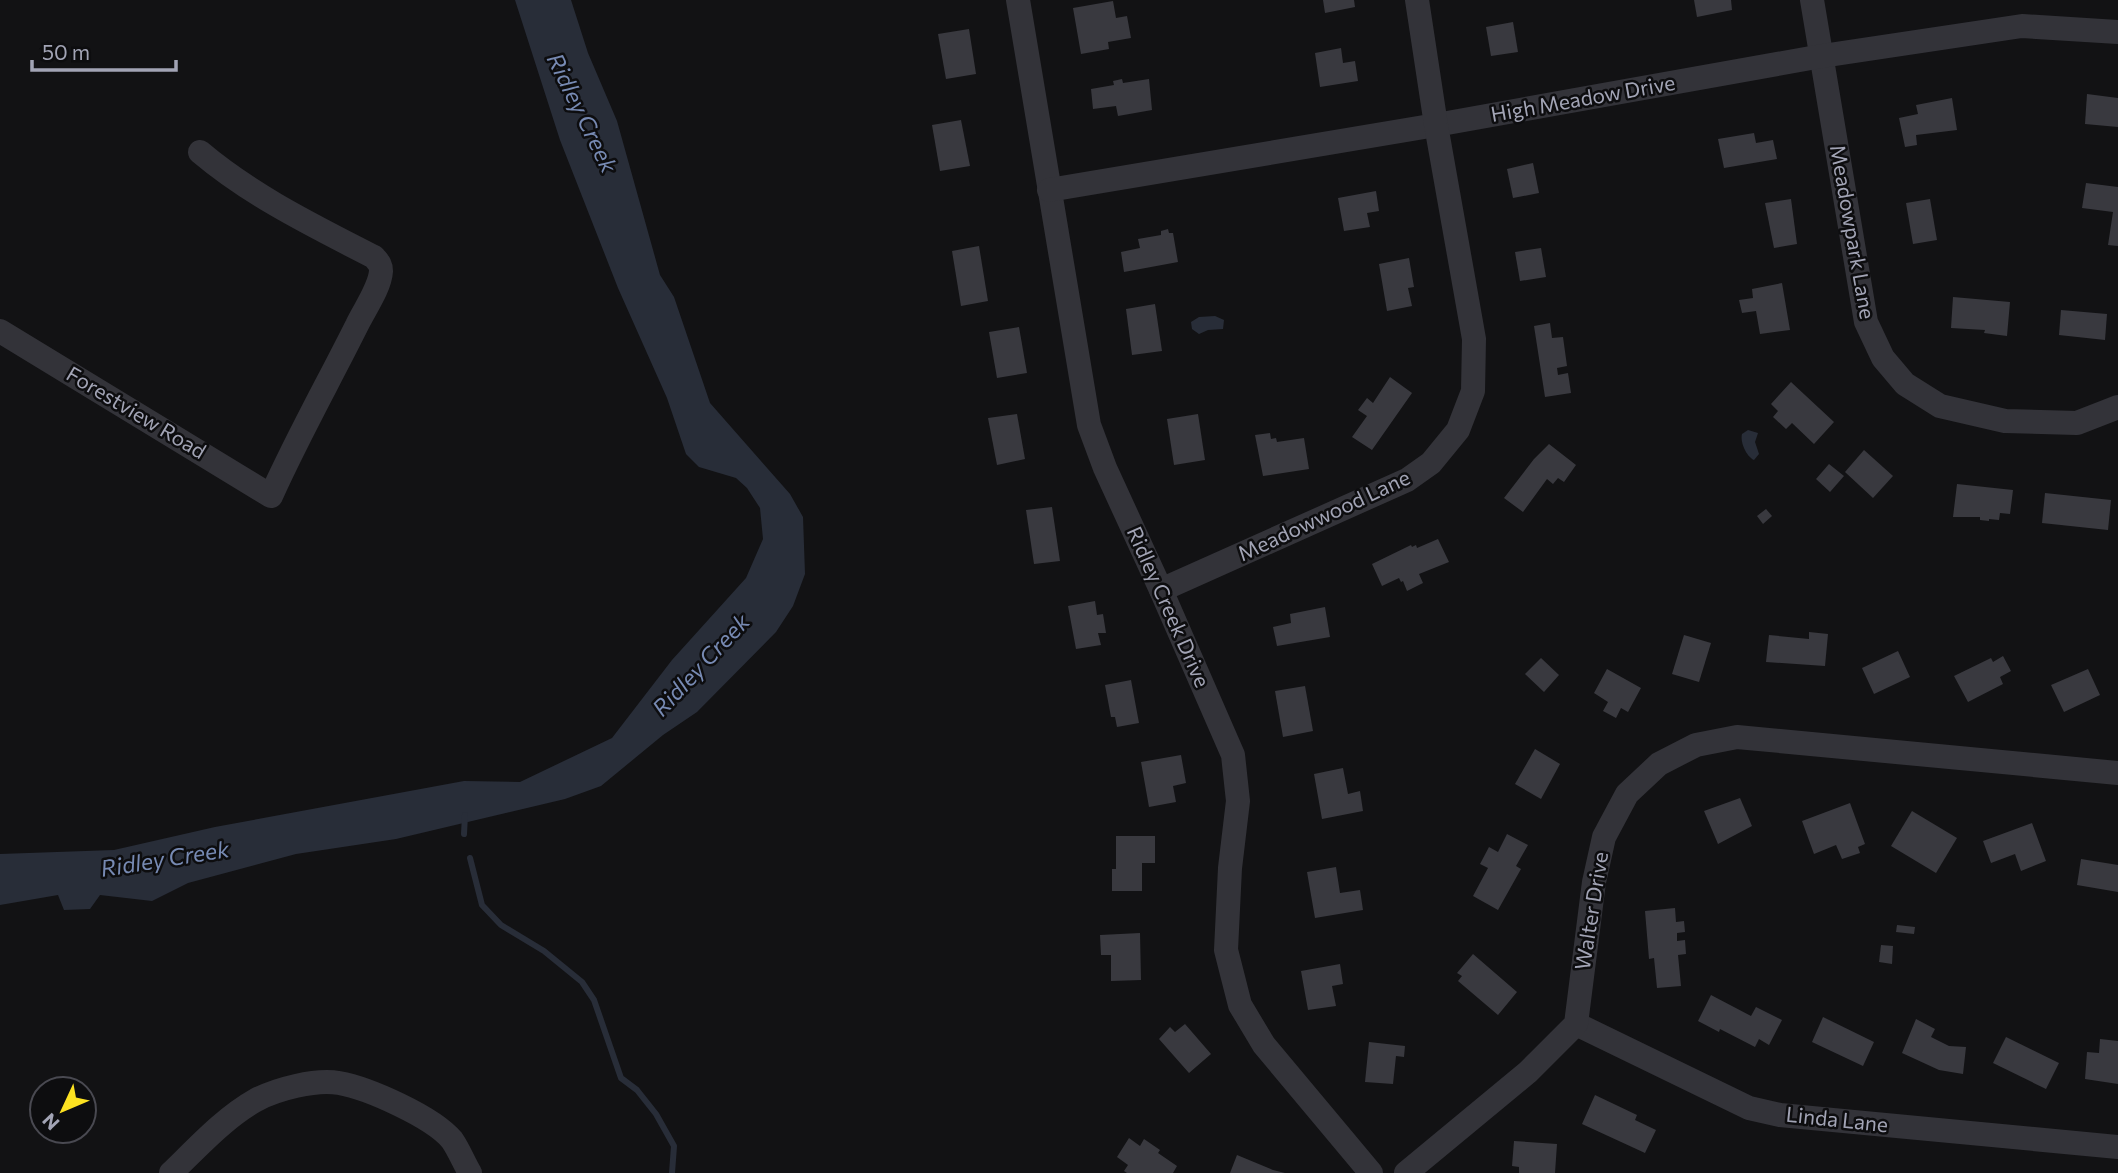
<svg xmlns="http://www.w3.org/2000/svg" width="2118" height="1173" font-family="Commissioner,sans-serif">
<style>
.water{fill:#282d38}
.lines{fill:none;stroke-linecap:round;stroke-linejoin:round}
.stream{stroke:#282d38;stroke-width:6}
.building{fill:#39393f}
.minor{stroke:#333339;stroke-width:24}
.labels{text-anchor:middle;stroke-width:5;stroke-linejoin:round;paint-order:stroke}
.street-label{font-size:21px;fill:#a2a4b5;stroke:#0d0d0f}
.water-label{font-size:23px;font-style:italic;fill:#778ab3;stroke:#0d0d0f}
</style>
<rect width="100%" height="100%" fill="#121214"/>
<g class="water">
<path d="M 515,0 L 571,0 L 588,53 L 617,121 L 660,275 L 674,297 L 710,403 L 790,494 L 803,517 L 805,574 L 793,606 L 776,632 L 697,712 L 663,735 L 601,786 L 565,799 L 396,839 L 296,854 L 188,883 L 152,901 L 100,895 L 90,909 L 64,910 L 58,895 L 0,905 L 0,854 L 114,850 L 215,827 L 464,781 L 520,782 L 612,738 L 672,660 L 746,578 L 763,539 L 760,508 L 747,488 L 736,478 L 699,467 L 686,454 L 667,398 L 618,288 L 560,140 Z"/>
<path d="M 1215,316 L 1224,320 L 1223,329 L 1208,330 L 1199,334 L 1192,329 L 1191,322 L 1199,317 Z"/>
<path d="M 1748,430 L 1758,433 L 1755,442 L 1759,454 L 1754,460 C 1746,456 1740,442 1742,434 Z"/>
</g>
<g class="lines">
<g class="stream">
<path d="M 464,834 L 465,815"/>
<path d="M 470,858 L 482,905 L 501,925 L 544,951 L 582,982 L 594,1000 L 621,1078 L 637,1090 L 656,1114 L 674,1146 L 672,1173"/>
</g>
</g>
<g class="building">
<path d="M 1323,0 L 1354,0 L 1355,7 L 1325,13 Z"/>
<path d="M 1694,0 L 1731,0 L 1732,10 L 1697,17 Z"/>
<path d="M 1113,1 L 1116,18 L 1127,16 L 1131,38 L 1108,42 L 1109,49 L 1081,54 L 1073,8 Z"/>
<path d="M 1513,22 L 1518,52 L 1491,56 L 1486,27 Z"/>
<path d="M 969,29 L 976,74 L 946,79 L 938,34 Z"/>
<path d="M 1341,48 L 1343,63 L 1355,61 L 1358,81 L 1320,87 L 1315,53 Z"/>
<path d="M 1122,79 L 1123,83 L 1149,79 L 1152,110 L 1118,116 L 1116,106 L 1093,109 L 1091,89 L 1114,85 L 1113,81 Z"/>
<path d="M 2087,94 L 2118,98 L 2118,127 L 2085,124 Z"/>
<path d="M 1952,98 L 1957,130 L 1916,135 L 1917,145 L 1905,147 L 1899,118 L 1918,114 L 1916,105 Z"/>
<path d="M 961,120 L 970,166 L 940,171 L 932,125 Z"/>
<path d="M 1754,133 L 1756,143 L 1773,140 L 1777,159 L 1724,168 L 1718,139 Z"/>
<path d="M 1533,163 L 1539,193 L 1513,198 L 1507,169 Z"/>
<path d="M 2086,183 L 2118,187 L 2118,246 L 2108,245 L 2113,212 L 2082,208 Z"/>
<path d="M 1376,191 L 1379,211 L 1367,213 L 1370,227 L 1344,231 L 1338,198 Z"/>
<path d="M 1791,199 L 1797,244 L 1774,248 L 1765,203 Z"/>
<path d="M 1930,199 L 1937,240 L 1913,244 L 1906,203 Z"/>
<path d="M 1168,229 L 1169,233 L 1173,233 L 1178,262 L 1124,272 L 1121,252 L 1140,248 L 1138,239 L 1161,235 L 1161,231 Z"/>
<path d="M 979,246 L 988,301 L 961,306 L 952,251 Z"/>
<path d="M 1541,248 L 1546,277 L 1520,281 L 1515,252 Z"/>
<path d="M 1409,258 L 1414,287 L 1408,288 L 1412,306 L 1387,311 L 1379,264 Z"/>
<path d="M 1782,283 L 1790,330 L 1760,334 L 1756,311 L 1742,313 L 1739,300 L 1753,298 L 1752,289 Z"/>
<path d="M 1953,297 L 2010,302 L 2007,336 L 1984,333 L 1985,330 L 1951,328 Z"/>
<path d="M 1155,304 L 1162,351 L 1132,355 L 1126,309 Z"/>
<path d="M 2061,310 L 2107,314 L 2105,340 L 2059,335 Z"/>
<path d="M 1550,323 L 1552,338 L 1563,337 L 1567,366 L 1557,368 L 1558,375 L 1568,373 L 1571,393 L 1545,397 L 1534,326 Z"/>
<path d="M 1019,327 L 1027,373 L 997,378 L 989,332 Z"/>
<path d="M 1390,377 L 1412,393 L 1372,450 L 1352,437 L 1367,416 L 1358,410 L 1367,398 L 1373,403 Z"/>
<path d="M 1791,382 L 1834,422 L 1814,444 L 1792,423 L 1786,429 L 1773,417 L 1778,411 L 1771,404 Z"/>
<path d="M 1017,414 L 1025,459 L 997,465 L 988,418 Z"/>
<path d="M 1198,414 L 1205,460 L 1174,465 L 1167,419 Z"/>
<path d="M 1270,433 L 1271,439 L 1276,438 L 1277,442 L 1304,438 L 1309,469 L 1263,476 L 1255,435 Z"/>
<path d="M 1549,444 L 1576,465 L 1564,482 L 1558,478 L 1553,484 L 1547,479 L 1523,512 L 1504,498 L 1534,459 Z"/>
<path d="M 1864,450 L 1893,476 L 1873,498 L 1845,472 Z"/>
<path d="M 1829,464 L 1844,476 L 1830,492 L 1816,479 Z"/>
<path d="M 1957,484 L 2013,490 L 2010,514 L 2000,513 L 1999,520 L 1989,519 L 1989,521 L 1980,520 L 1980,517 L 1953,517 Z"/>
<path d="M 2045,493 L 2111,500 L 2108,530 L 2042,523 Z"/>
<path d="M 1052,507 L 1060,561 L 1034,564 L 1026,510 Z"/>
<path d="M 1766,509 L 1772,516 L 1763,524 L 1757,516 Z"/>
<path d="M 1438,539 L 1449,562 L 1419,574 L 1423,583 L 1407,591 L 1403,581 L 1401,582 L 1399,578 L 1382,586 L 1372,564 L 1411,545 L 1412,547 L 1416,545 L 1417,548 Z"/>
<path d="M 1095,601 L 1097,615 L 1103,614 L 1106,633 L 1098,633 L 1101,645 L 1076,649 L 1068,606 Z"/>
<path d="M 1325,607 L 1330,637 L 1277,646 L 1273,627 L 1291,623 L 1290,614 Z"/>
<path d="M 1809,632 L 1828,634 L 1825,666 L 1766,662 L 1769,635 L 1809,639 Z"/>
<path d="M 1684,635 L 1711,643 L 1699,682 L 1672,674 Z"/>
<path d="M 1898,651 L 1910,677 L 1874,694 L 1862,668 Z"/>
<path d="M 2003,656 L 2011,671 L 2000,677 L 2003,684 L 1968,702 L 1954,676 L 1991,658 L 1993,662 Z"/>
<path d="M 1541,658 L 1559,675 L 1544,692 L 1525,674 Z"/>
<path d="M 1607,669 L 1641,688 L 1628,712 L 1621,708 L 1616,718 L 1603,711 L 1608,702 L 1594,693 Z"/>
<path d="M 2088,669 L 2100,695 L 2064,712 L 2051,685 Z"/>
<path d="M 1131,680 L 1139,723 L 1117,727 L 1115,717 L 1111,717 L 1105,685 Z"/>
<path d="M 1305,686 L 1313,731 L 1283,737 L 1275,691 Z"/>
<path d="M 1535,749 L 1560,764 L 1541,799 L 1515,784 Z"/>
<path d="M 1181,755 L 1186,783 L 1173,786 L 1176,802 L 1149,807 L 1141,762 Z"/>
<path d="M 1343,768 L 1348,794 L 1360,791 L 1363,811 L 1322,819 L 1314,774 Z"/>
<path d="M 1740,798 L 1752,826 L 1718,844 L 1704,811 Z"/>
<path d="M 1850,803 L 1865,844 L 1858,847 L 1860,853 L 1842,859 L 1836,845 L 1814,854 L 1802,821 Z"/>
<path d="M 1912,811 L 1957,838 L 1936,873 L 1891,846 Z"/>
<path d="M 2032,823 L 2046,861 L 2021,871 L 2015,854 L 1991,863 L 1983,841 Z"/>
<path d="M 1507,834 L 1528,845 L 1516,866 L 1521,869 L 1498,910 L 1473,896 L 1488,868 L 1480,864 L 1489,847 L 1498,852 Z"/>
<path d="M 1116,836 L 1155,836 L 1155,863 L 1142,863 L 1142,891 L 1112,891 L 1112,869 L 1116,869 Z"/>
<path d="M 2081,859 L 2118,865 L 2118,892 L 2077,885 Z"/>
<path d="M 1336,867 L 1340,893 L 1360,890 L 1363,910 L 1315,918 L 1307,872 Z"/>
<path d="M 1675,908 L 1676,922 L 1684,921 L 1685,932 L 1677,933 L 1677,941 L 1685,940 L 1686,954 L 1678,955 L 1681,986 L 1657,988 L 1654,958 L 1649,959 L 1645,911 Z"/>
<path d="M 1897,925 L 1915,927 L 1914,934 L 1896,932 Z"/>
<path d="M 1140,933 L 1141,980 L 1111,981 L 1111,955 L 1101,955 L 1100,935 Z"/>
<path d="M 1881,945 L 1893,946 L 1892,964 L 1879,962 Z"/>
<path d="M 1473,954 L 1517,992 L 1498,1015 L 1458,981 L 1462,976 L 1457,973 Z"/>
<path d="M 1340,964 L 1343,984 L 1332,986 L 1336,1006 L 1308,1010 L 1301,971 Z"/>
<path d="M 1711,995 L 1751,1016 L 1756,1007 L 1782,1020 L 1769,1045 L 1759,1039 L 1755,1047 L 1720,1029 L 1719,1032 L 1698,1021 Z"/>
<path d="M 1823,1017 L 1874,1042 L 1863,1066 L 1812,1042 Z"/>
<path d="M 1916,1019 L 1935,1029 L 1931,1037 L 1949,1046 L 1966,1047 L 1963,1074 L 1939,1070 L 1902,1053 Z"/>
<path d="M 1185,1024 L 1211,1054 L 1189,1073 L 1159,1039 L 1170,1027 L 1175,1032 Z"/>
<path d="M 2006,1037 L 2059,1063 L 2046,1089 L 1993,1063 Z"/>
<path d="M 2100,1039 L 2118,1041 L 2118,1084 L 2085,1079 L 2087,1052 L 2099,1053 Z"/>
<path d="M 1369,1042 L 1405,1046 L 1404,1057 L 1396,1056 L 1393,1084 L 1365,1082 Z"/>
<path d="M 1595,1095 L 1637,1115 L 1635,1120 L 1656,1130 L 1645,1153 L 1582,1124 Z"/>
<path d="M 1129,1138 L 1140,1146 L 1144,1139 L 1160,1150 L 1158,1153 L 1177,1166 L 1173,1173 L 1127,1173 L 1124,1171 L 1128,1165 L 1117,1157 Z"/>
<path d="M 1514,1141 L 1557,1144 L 1555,1173 L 1519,1173 L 1519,1167 L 1512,1166 Z"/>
<path d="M 1237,1155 L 1273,1170 L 1285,1173 L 1230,1173 Z"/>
</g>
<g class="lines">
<g class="minor">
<path d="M 1018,0 L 1089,425 L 1105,468 L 1161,590 L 1233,755 L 1238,801 L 1230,868 L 1226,950 L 1240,1005 L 1264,1045 L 1371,1173"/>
<path d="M 1812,0 L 1866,322 L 1883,358 L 1905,384 L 1940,406 L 2005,421 L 2077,423 L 2118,407"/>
<path d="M 1049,190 L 1436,125 L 1822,56 L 2022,26 L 2118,32"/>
<path d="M 0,331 L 271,496 C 297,438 328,383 357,325 C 364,310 380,288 381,271 C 381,264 378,262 374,257 C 314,226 252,196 200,152"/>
<path d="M 1161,590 L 1407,480 L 1431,463 L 1458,430 L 1473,391 L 1474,339 L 1436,125 L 1417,0"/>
<path d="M 1576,1024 L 1749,1108 L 1780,1115 L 2118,1147"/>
<path d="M 171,1173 C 197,1148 224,1118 256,1100 C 277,1089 315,1079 339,1083 C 368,1088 433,1117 452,1140 C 459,1150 464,1163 470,1173"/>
<path d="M 1406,1173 L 1528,1072 L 1576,1024 L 1594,882 L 1604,837 L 1627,794 L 1659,764 L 1696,745 L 1737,737 L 2118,773"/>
</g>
</g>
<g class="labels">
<g class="street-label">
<text transform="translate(1583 99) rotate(-10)" y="7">High Meadow Drive</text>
<text transform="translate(1852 232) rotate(80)" y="7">Meadowpark Lane</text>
<text transform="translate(136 413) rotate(31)" y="7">Forestview Road</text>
<text transform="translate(1324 516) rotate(-25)" y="7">Meadowwood Lane</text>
<text transform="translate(1168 607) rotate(66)" y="7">Ridley Creek Drive</text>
<text transform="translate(1592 911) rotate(-81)" y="7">Walter Drive</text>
<text transform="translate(1837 1120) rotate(6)" y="7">Linda Lane</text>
</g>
<g class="water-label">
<text transform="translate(582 113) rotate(64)" y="8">Ridley Creek</text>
<text transform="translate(701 665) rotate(-47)" y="8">Ridley Creek</text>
<text transform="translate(165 859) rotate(-9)" y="8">Ridley Creek</text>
</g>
</g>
<g transform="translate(63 1110) rotate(226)"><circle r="33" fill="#0d0d0f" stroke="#494951" stroke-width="2"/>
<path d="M0-5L12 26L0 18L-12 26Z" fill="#fce121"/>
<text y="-10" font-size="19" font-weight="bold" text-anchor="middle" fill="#a2a4b5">N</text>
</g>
<path d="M32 60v10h144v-10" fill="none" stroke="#a2a4b5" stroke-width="3.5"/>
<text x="42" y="60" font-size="21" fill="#a2a4b5" stroke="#0d0d0f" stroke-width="5" paint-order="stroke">50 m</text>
</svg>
